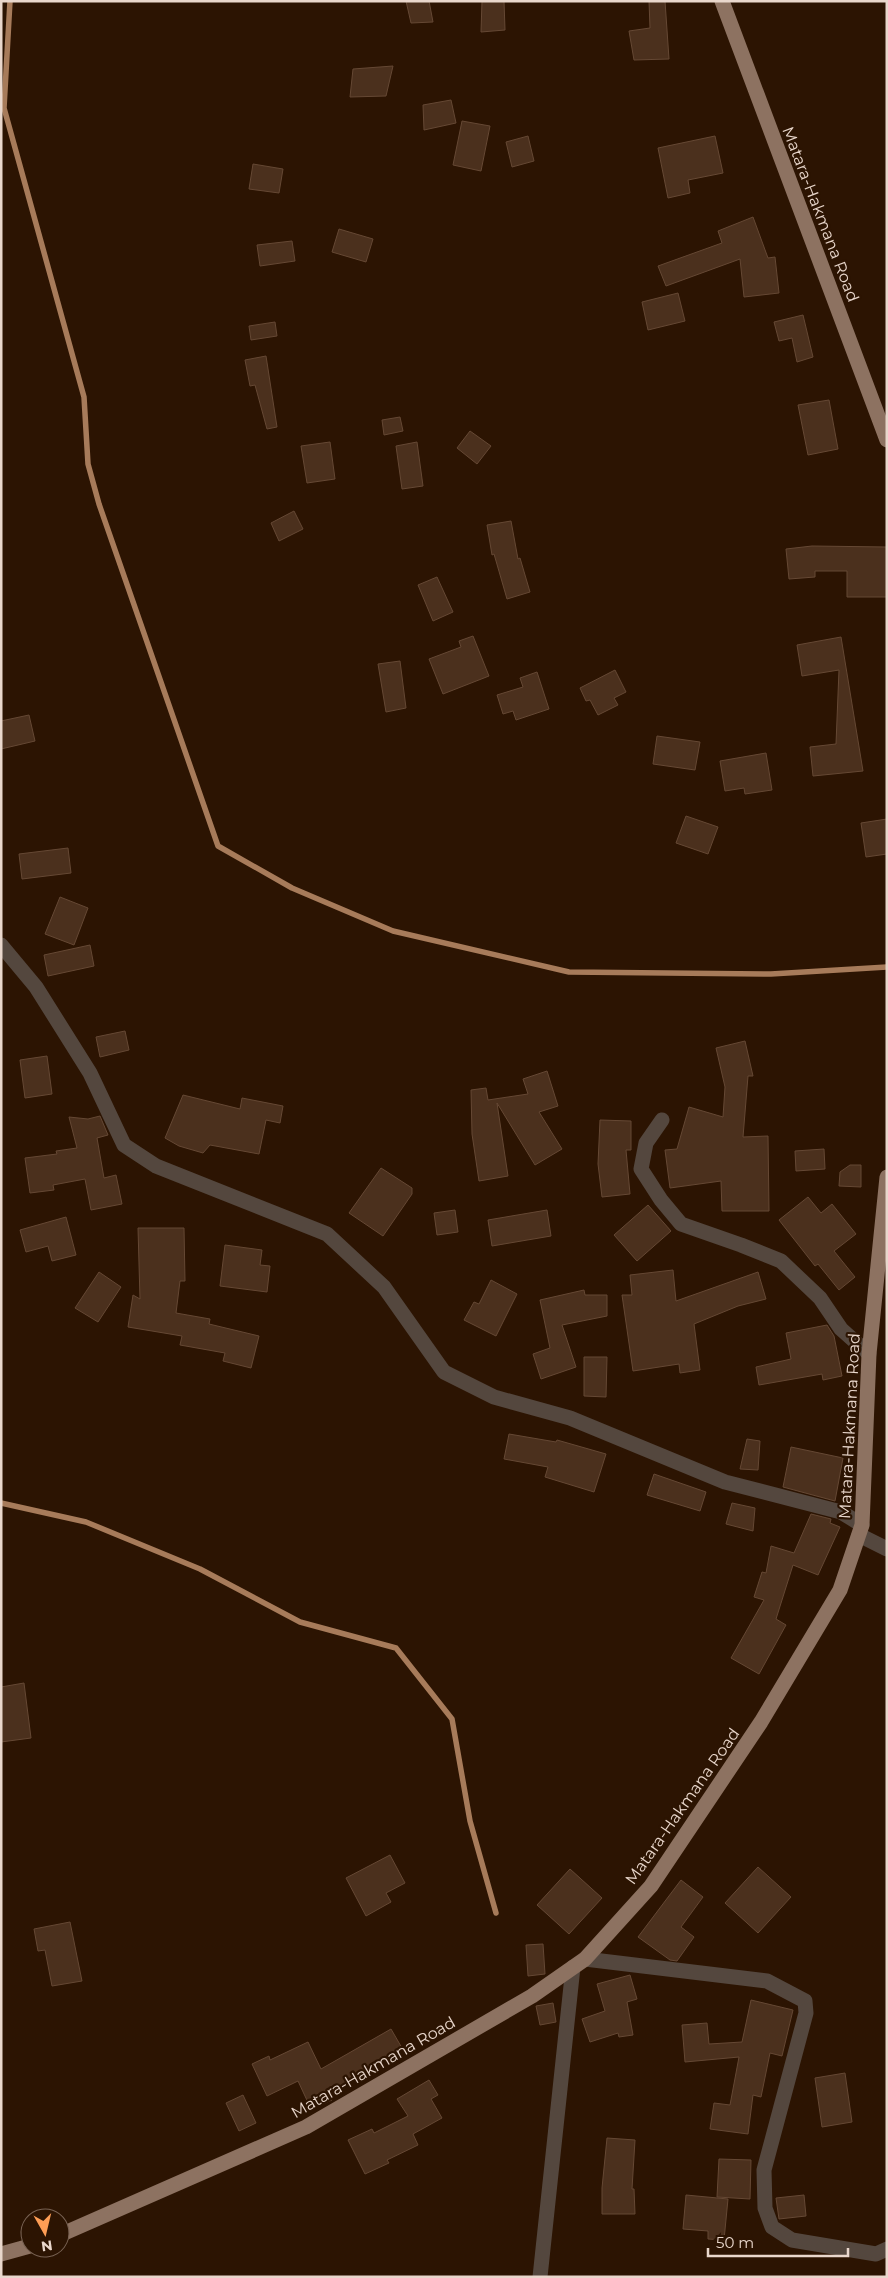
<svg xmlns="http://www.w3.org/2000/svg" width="888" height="2278" font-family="Montserrat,sans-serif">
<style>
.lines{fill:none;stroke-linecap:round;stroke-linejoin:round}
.stream{stroke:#a77b5a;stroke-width:5.5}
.building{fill:#4b301d;stroke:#654834}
.minor{stroke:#54473e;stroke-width:15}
.primary{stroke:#8d7261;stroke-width:15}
.labels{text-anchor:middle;stroke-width:4.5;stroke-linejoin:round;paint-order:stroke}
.street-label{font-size:16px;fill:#e9d7cc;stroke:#2c1402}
</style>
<rect width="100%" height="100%" fill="#2c1402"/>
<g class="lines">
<g class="stream">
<path d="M 10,1 L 4,108 L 84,397 L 88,464 L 99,504 L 218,846 L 292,888 L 393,931 L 569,972 L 771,974 L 887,967"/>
<path d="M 1,1503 L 86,1522 L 200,1569 L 300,1622 L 396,1648 L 452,1719 L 470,1821 L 496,1913"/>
</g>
</g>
<g class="building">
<path d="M 406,1 L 429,1 L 433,22 L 411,23 Z"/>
<path d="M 482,1 L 504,1 L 505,30 L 481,32 Z"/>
<path d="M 649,1 L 665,1 L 669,59 L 634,60 L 629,31 L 650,28 Z"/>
<path d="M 393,66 L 386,96 L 350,97 L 353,69 Z"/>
<path d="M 451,100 L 456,123 L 424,130 L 423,105 Z"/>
<path d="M 462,121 L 490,126 L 481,171 L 453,165 Z"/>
<path d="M 528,136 L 534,161 L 512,167 L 506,142 Z"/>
<path d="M 715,136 L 723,173 L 688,180 L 690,193 L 668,198 L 658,148 Z"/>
<path d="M 253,164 L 283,169 L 279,193 L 249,189 Z"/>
<path d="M 753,217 L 768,258 L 775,257 L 779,293 L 744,297 L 740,259 L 666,286 L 658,266 L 722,243 L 718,231 Z"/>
<path d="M 339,229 L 373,239 L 366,262 L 332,252 Z"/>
<path d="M 292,241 L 295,261 L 260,266 L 257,245 Z"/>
<path d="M 678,293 L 685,321 L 648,330 L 642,302 Z"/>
<path d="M 803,315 L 813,357 L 797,362 L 792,338 L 779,341 L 774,322 Z"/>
<path d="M 275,322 L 277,336 L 251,340 L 249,326 Z"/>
<path d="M 266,356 L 277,427 L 267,429 L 255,385 L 250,386 L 245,360 Z"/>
<path d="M 829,400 L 838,449 L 808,455 L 798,405 Z"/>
<path d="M 400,417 L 403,431 L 384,435 L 382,420 Z"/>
<path d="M 470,431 L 491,446 L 477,464 L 457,448 Z"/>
<path d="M 330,442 L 335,479 L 307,483 L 301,446 Z"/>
<path d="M 417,442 L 423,486 L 402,489 L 396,446 Z"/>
<path d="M 294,511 L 303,529 L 279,541 L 271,523 Z"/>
<path d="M 511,521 L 518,559 L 520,558 L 530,592 L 507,599 L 494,554 L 492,555 L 487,525 Z"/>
<path d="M 812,546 L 887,547 L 887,597 L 847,597 L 847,571 L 815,571 L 815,577 L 789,579 L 786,549 Z"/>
<path d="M 437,577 L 453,612 L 433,621 L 418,585 Z"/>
<path d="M 473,636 L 489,676 L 443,694 L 429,659 L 461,647 L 459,641 Z"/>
<path d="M 841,637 L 863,771 L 813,776 L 810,747 L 836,744 L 839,670 L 802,676 L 797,645 Z"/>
<path d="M 400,661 L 406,708 L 386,712 L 378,664 Z"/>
<path d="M 615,670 L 626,692 L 614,698 L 618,705 L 598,715 L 590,700 L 586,701 L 580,688 Z"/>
<path d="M 537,672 L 549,709 L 516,720 L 513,711 L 503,714 L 497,695 L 523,687 L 520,678 Z"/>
<path d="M 29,715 L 35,741 L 1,749 L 1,721 Z"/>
<path d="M 657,736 L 700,742 L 695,770 L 653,764 Z"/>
<path d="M 766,753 L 772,790 L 745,794 L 744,788 L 725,791 L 720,761 Z"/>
<path d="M 686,816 L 718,827 L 708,854 L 676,843 Z"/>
<path d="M 887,819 L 887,854 L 866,857 L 861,823 Z"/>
<path d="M 68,848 L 71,873 L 22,879 L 19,854 Z"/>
<path d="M 60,897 L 88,908 L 74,945 L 45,934 Z"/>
<path d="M 90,945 L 94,966 L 48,976 L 44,955 Z"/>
<path d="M 125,1031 L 129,1050 L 100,1057 L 96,1037 Z"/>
<path d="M 745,1041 L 753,1076 L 748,1076 L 743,1137 L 768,1136 L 769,1211 L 722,1211 L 721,1181 L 670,1188 L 665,1150 L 677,1149 L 689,1107 L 723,1117 L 725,1087 L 716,1048 Z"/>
<path d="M 47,1056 L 52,1094 L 25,1098 L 20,1060 Z"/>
<path d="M 547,1071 L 558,1106 L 539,1112 L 562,1149 L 535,1165 L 497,1103 L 508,1176 L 479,1181 L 472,1134 L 471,1090 L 486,1088 L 488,1100 L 528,1094 L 523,1079 Z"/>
<path d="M 183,1095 L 240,1109 L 242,1098 L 283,1106 L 280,1123 L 266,1120 L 259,1154 L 210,1145 L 203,1153 L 179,1146 L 165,1138 Z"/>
<path d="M 100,1116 L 108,1135 L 97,1138 L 104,1178 L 116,1175 L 122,1204 L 91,1210 L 85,1179 L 53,1185 L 54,1190 L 30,1193 L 25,1158 L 57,1154 L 56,1151 L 77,1148 L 69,1117 L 88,1119 Z"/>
<path d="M 600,1120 L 631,1121 L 631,1150 L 626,1150 L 630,1194 L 602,1197 L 598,1164 Z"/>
<path d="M 824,1149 L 825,1169 L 796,1171 L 795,1151 Z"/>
<path d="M 850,1165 L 861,1165 L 861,1187 L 839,1186 L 840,1172 Z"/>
<path d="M 381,1168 L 412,1188 L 412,1194 L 383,1236 L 349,1213 Z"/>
<path d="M 808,1197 L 821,1213 L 832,1204 L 856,1234 L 834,1251 L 855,1277 L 839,1290 L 818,1264 L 815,1266 L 779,1220 Z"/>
<path d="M 648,1205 L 671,1231 L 637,1261 L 614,1235 Z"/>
<path d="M 455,1210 L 458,1232 L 437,1235 L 434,1213 Z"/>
<path d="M 547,1210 L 551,1236 L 492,1246 L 488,1220 Z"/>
<path d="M 66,1217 L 76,1255 L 52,1261 L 48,1246 L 26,1252 L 20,1230 Z"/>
<path d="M 138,1228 L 184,1228 L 185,1281 L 180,1281 L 176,1313 L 210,1319 L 209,1324 L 259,1336 L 251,1368 L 223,1361 L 225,1353 L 180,1345 L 182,1336 L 128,1327 L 133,1295 L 140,1299 Z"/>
<path d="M 225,1245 L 262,1250 L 260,1265 L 270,1266 L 267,1292 L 220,1286 Z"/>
<path d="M 673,1270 L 676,1301 L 758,1272 L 766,1299 L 738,1306 L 694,1324 L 700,1370 L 680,1373 L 679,1364 L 633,1371 L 622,1295 L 632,1295 L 630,1275 Z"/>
<path d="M 99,1272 L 121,1287 L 98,1322 L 75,1308 Z"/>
<path d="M 491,1280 L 517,1294 L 496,1336 L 464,1320 L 474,1302 L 479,1304 Z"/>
<path d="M 584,1290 L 585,1295 L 607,1295 L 607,1316 L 562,1325 L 576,1367 L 541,1379 L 533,1354 L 550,1348 L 540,1300 Z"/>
<path d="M 827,1325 L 834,1336 L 842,1376 L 823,1380 L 822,1374 L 759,1385 L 756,1367 L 791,1359 L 786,1333 Z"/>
<path d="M 584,1357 L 607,1357 L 606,1397 L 584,1396 Z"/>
<path d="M 509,1434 L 556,1442 L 557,1440 L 606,1454 L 594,1492 L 545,1477 L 548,1467 L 504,1459 Z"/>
<path d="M 747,1439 L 760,1441 L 758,1470 L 740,1469 Z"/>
<path d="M 791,1447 L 843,1458 L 835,1501 L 783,1487 Z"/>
<path d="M 654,1474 L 706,1492 L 700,1511 L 647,1495 Z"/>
<path d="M 732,1503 L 755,1508 L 753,1531 L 726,1524 Z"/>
<path d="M 811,1514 L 831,1519 L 830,1523 L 840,1527 L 818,1575 L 793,1565 L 776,1619 L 786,1625 L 759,1674 L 731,1658 L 764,1600 L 754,1597 L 762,1572 L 766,1573 L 771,1546 L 794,1553 Z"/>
<path d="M 24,1683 L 31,1738 L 1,1742 L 1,1687 Z"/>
<path d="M 390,1855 L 405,1883 L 386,1893 L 391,1902 L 366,1916 L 346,1878 Z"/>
<path d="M 758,1867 L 791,1897 L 758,1933 L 725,1903 Z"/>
<path d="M 570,1869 L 602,1898 L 569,1934 L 537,1905 Z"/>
<path d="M 681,1880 L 703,1897 L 681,1927 L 694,1937 L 677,1961 L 670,1960 L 638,1937 Z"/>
<path d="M 70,1922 L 82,1981 L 52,1986 L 45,1950 L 38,1951 L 34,1929 Z"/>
<path d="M 543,1944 L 545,1974 L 528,1976 L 526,1945 Z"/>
<path d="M 630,1975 L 637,1999 L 627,2002 L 633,2035 L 619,2037 L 618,2033 L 590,2042 L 582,2019 L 605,2011 L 597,1984 Z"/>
<path d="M 751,2000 L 793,2010 L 782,2056 L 770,2053 L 761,2097 L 753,2095 L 748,2134 L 710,2129 L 714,2103 L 730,2105 L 739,2057 L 685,2062 L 682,2025 L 707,2023 L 709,2044 L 742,2042 Z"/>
<path d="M 553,2003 L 556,2022 L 540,2025 L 536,2006 Z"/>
<path d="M 391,2029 L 402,2048 L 329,2093 L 332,2100 L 311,2109 L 298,2081 L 267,2096 L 252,2064 L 269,2056 L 270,2060 L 308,2042 L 321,2069 Z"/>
<path d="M 845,2073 L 852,2122 L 822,2127 L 815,2078 Z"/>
<path d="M 429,2080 L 438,2095 L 431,2099 L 442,2118 L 413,2134 L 418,2145 L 387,2160 L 389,2163 L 365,2174 L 348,2140 L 372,2129 L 374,2133 L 408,2116 L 397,2099 Z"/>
<path d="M 243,2095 L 256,2123 L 239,2131 L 226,2103 Z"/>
<path d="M 607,2138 L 635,2140 L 632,2189 L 634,2189 L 635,2214 L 602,2214 L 602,2188 Z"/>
<path d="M 719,2159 L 751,2160 L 750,2199 L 717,2197 Z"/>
<path d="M 686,2195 L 728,2199 L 724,2240 L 708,2239 L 708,2231 L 683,2229 Z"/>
<path d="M 804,2195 L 806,2216 L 779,2219 L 776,2198 Z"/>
</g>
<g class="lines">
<g class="minor">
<path d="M 1,945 L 36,987 L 90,1073 L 124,1145 L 156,1166 L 327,1234 L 384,1287 L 444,1372 L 494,1397 L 570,1418 L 725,1482 L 841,1512 L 862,1525"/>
<path d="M 662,1120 L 646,1143 L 641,1169 L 661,1200 L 681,1224 L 741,1245 L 781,1261 L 820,1298 L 841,1329 L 869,1354"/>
<path d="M 859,1535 L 887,1549"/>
<path d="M 585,1959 L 767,1981 L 805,2001 L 806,2013 L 764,2170 L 765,2208 L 772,2227 L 792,2240 L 876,2254 L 887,2249"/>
<path d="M 540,2277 L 573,1967"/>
</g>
<g class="primary">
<path d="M 722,1 L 887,440"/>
<path d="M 60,2235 L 306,2127 L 532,1996 L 585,1959 L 651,1886 L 761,1722 L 840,1590 L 862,1525 L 869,1354 L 887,1177"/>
<path d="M 1,2254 L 30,2246"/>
</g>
</g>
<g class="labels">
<g class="street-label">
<text transform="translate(821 214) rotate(69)" y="6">Matara-Hakmana Road</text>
<text transform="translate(849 1426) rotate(-87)" y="6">Matara-Hakmana Road</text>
<text transform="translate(682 1806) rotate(-55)" y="6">Matara-Hakmana Road</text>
<text transform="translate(373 2067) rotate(-30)" y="6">Matara-Hakmana Road</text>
</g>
</g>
<rect width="888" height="2278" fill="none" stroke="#e9d7cc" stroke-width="5"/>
<g transform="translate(45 2233) rotate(172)"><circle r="24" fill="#2c1402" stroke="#786253"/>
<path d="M0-4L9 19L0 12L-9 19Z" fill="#fd9d55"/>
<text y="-8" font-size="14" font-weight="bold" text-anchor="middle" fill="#e9d7cc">N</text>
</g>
<path d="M708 2248v8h140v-8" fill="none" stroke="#e9d7cc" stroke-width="2.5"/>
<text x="716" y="2248" font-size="15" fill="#e9d7cc" stroke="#2c1402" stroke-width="4" paint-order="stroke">50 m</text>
</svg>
